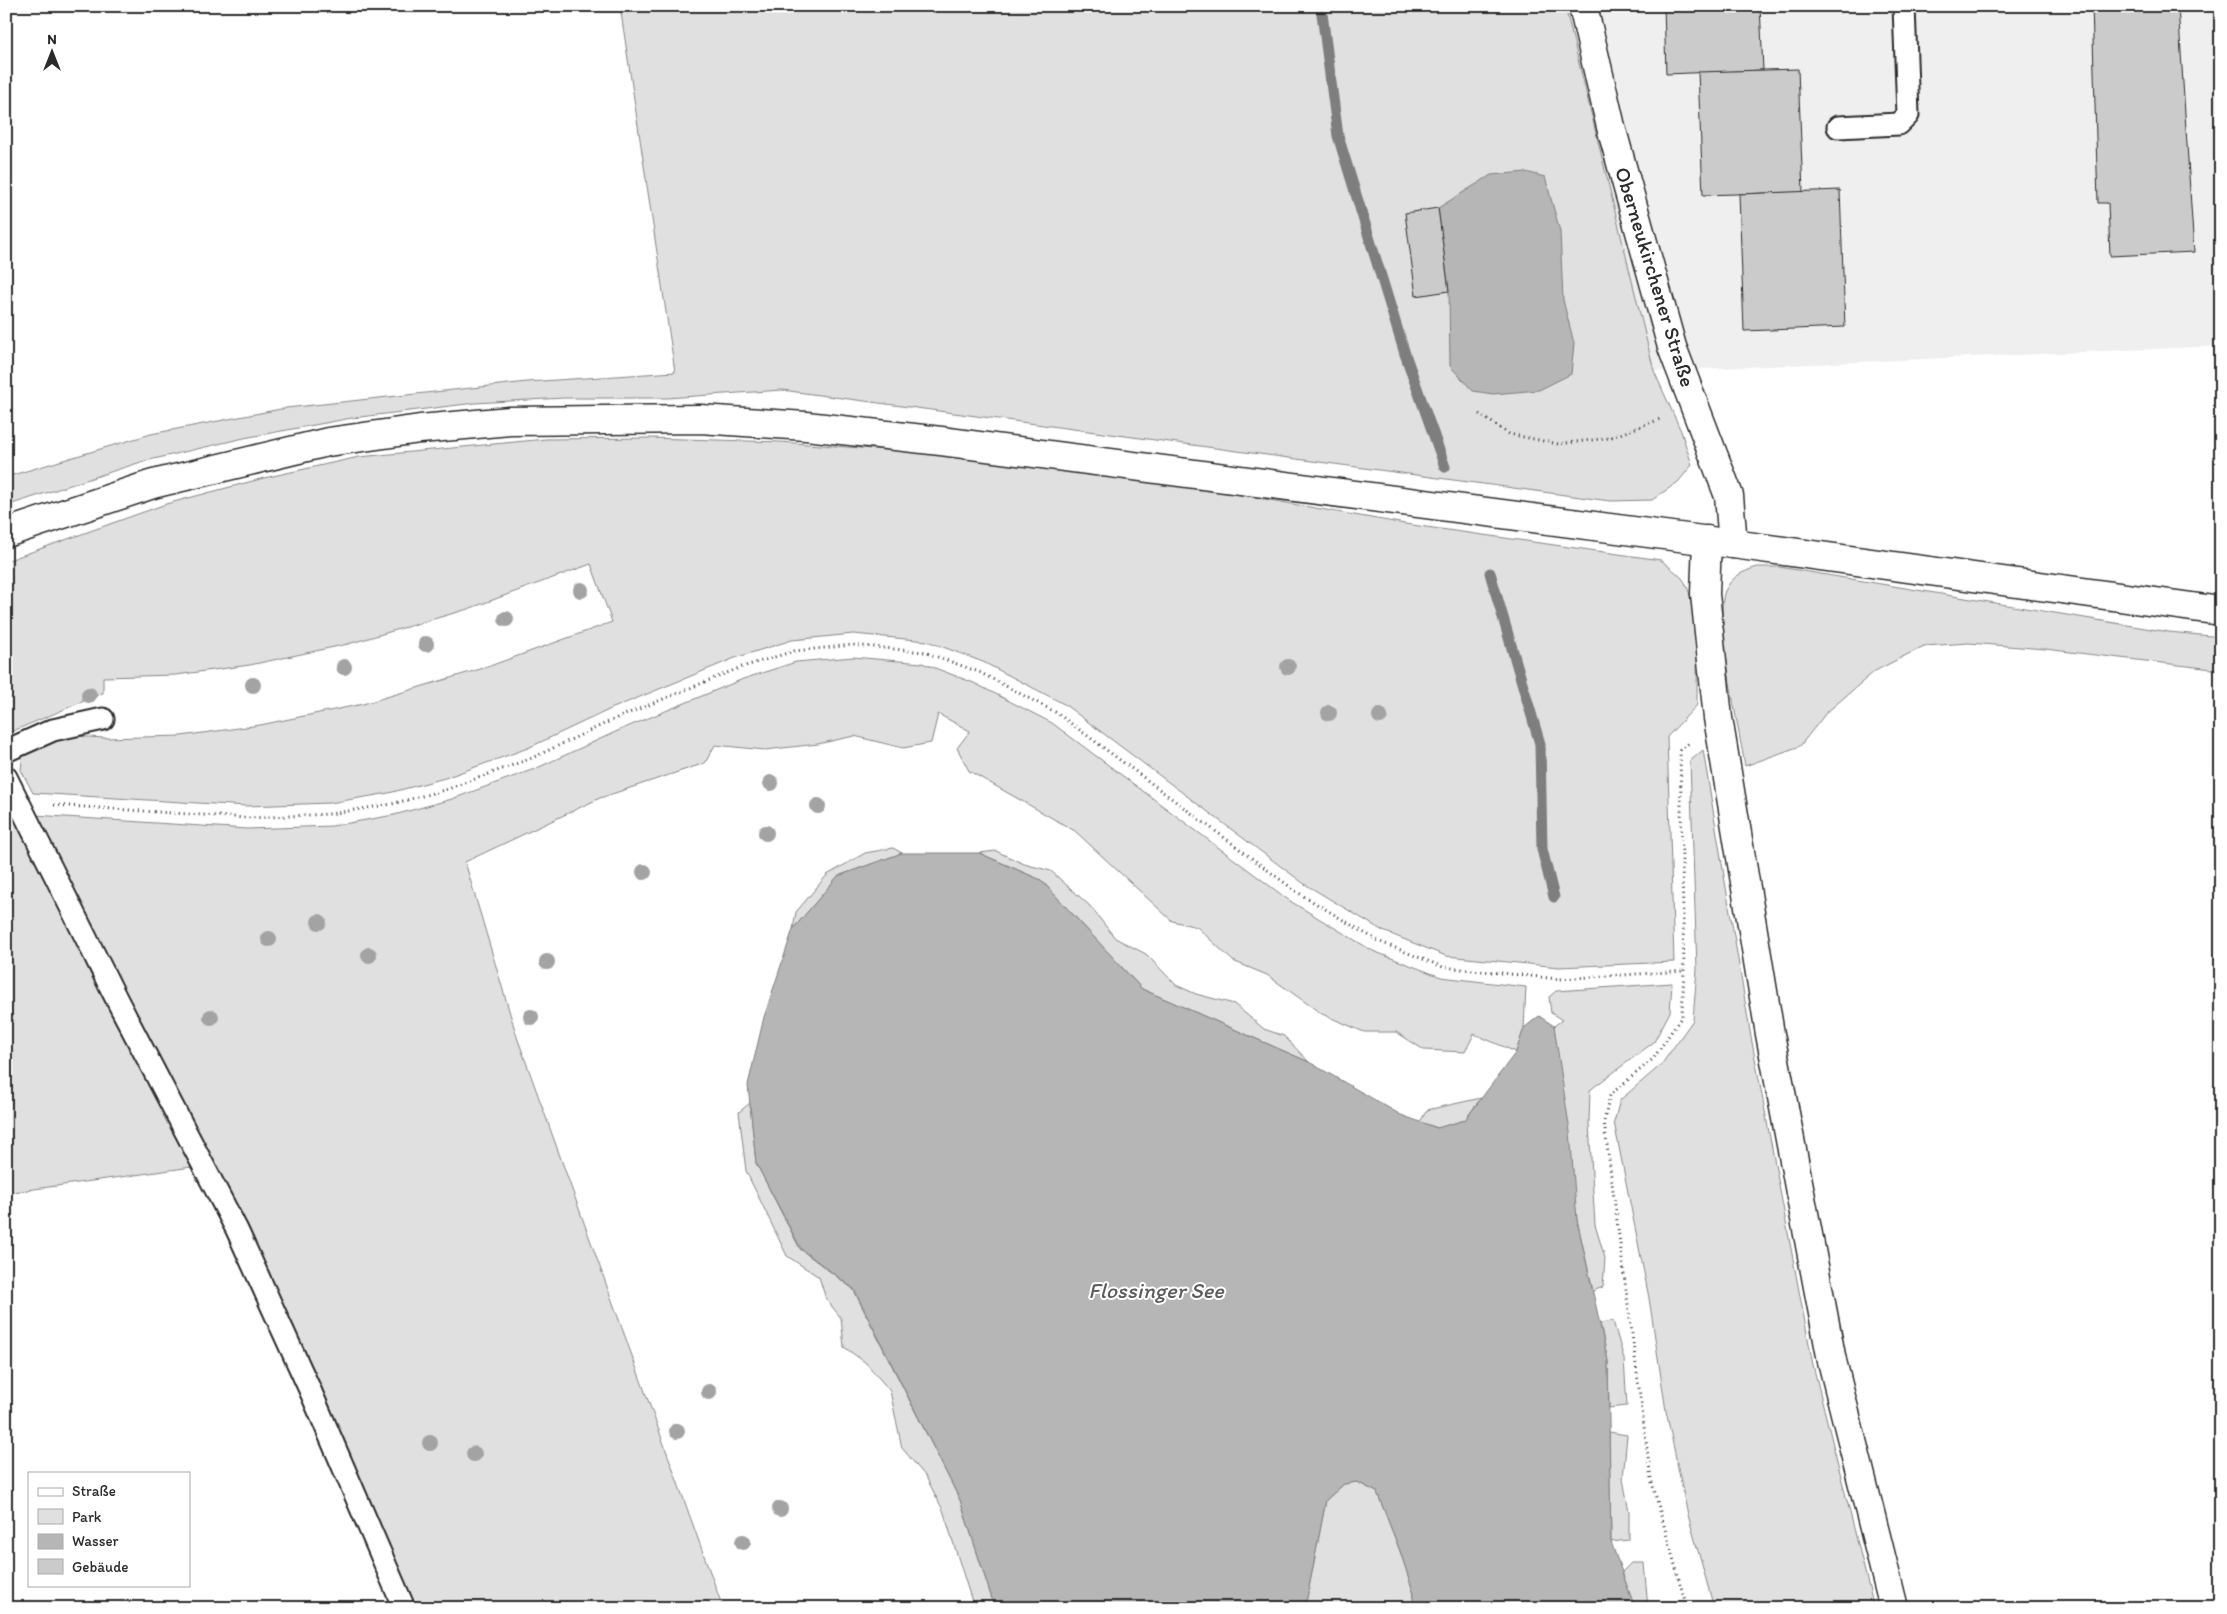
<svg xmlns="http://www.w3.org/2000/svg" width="2227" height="1614" font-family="Itim,sans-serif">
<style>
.built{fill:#efefef}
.green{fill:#e0e0e0;stroke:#868686}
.water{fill:#b6b6b6;stroke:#7e7e7e}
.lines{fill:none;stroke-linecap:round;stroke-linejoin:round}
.stream{stroke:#7e7e7e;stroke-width:11}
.building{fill:#cbcbcb;stroke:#2b2b2b}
.lane-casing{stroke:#2b2b2b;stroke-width:25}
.street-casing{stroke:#2b2b2b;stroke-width:31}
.secondary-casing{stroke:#2b2b2b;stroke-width:31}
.path{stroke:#2b2b2b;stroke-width:3;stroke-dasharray:1 4;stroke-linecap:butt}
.lane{stroke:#fff;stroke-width:21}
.street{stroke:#fff;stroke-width:28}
.secondary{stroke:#fff;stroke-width:28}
.tree{fill:#a3a3a3}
.labels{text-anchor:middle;stroke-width:4;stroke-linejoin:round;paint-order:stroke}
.street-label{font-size:21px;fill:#2b2b2b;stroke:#fff}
.water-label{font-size:22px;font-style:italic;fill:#5c5c5c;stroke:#fff}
</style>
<rect width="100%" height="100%" fill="#fff"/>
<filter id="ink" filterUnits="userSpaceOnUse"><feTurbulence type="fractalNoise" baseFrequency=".02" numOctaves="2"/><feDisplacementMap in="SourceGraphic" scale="10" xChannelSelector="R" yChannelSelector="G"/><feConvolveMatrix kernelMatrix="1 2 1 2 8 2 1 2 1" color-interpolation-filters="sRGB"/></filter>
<g filter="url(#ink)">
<path class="built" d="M 1565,6 L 2221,6 L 2221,346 L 1654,371 Z"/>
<g class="green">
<path d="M 620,6 L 1565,6 L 1654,371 L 1681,431 L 1692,465 L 1678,482 L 1652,500 L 1610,501 L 782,390 L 667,398 L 564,398 L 475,403 L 352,418 L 244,438 L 141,462 L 6,506 L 6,477 L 151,434 L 286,408 L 527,382 L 675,372 Z"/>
<path d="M 650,438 L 781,442 L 965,456 L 1191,486 L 1405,524 L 1661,560 C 1668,566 1676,572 1682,578 C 1700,600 1697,675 1697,705 L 1667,737 L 1674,962 L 1559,967 L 1446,956 L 1383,931 L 1303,883 L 1064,704 L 983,662 L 927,641 L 853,634 L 792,640 L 735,658 L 613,708 L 528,748 L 445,778 L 389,793 L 330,803 L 247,806 L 33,793 L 21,770 L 23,753 L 42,741 L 74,736 L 104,738 L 181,736 L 260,725 L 363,704 L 487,667 L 612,622 L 591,564 L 468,609 L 348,644 L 250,665 L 176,675 L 103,677 L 103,693 L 6,734 L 6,561 L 166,504 L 264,478 L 359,457 L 546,439 Z"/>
<path d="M 1757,567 L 1779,567 L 2169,632 L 2221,637 L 2221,670 L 2045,649 L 1969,643 L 1924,646 L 1875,671 L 1826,713 L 1800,746 L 1745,766 C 1740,735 1714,615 1725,591 C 1732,576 1742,572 1757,567 Z"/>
<path d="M 853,657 L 922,663 L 974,683 L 1052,723 L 1290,901 L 1373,951 L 1441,977 L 1526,987 L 1524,1028 L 1516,1052 L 1474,1034 L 1465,1052 L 1424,1050 L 1396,1032 L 1364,1032 L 1322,1014 L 1267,975 L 1233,961 L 1197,927 L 1172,921 L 1075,831 L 969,771 L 957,748 L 970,731 L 938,714 L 931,743 L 903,748 L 854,736 L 818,744 L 765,750 L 715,745 L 705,763 L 600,798 L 465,862 L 517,1037 L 723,1608 L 411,1608 L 320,1386 L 247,1225 L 119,990 L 35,815 L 247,829 L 332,826 L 394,815 L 452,799 L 537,768 L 622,729 L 743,679 L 796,662 Z"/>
<path d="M 1703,750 L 1751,1037 L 1813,1365 L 1874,1608 L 1714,1608 L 1688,1515 L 1666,1411 L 1649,1298 L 1614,1122 L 1620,1100 L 1661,1065 L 1693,1020 L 1697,969 L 1690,761 Z"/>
<path d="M 6,792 L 94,982 L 192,1167 L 6,1193 Z"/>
<path d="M 893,848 L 902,853 L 838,876 L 793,929 L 796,912 L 827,875 L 865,853 Z"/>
<path d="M 996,851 L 1024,864 L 1051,871 L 1090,906 L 1115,938 L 1146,954 L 1176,985 L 1196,994 L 1234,1004 L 1264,1029 L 1284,1036 L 1309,1062 L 1142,989 L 1041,880 L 979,853 Z"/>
<path d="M 1672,983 L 1670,1012 L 1654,1042 L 1590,1090 L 1589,1123 L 1595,1225 L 1605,1258 L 1603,1287 L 1593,1291 L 1577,1220 L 1554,1026 L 1562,1020 L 1551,1013 L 1549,997 L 1556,991 Z"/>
<path d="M 1481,1098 L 1465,1120 L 1438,1128 L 1420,1122 L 1427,1110 Z"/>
<path d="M 750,1103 L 756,1163 L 800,1249 L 853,1289 L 960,1500 L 995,1608 L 974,1608 L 943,1510 L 926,1477 L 902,1448 L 890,1391 L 866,1363 L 844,1347 L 841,1318 L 826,1299 L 819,1277 L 787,1256 L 746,1171 L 739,1112 Z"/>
<path d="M 1613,1321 L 1624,1359 L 1627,1406 L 1609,1408 L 1608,1361 L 1600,1323 Z"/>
<path d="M 1609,1432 L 1627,1435 L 1623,1479 L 1629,1511 L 1629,1540 L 1611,1542 Z"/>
<path d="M 1357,1482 L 1377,1492 L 1400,1551 L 1414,1594 L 1412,1608 L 1305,1608 L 1326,1500 L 1344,1484 Z"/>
<path d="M 1631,1563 L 1644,1563 L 1648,1608 L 1635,1608 L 1622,1572 Z"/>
</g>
<g class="water">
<path d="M 1526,172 L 1545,177 L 1560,231 L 1563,300 L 1574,343 L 1571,374 L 1539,390 L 1493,394 L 1473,391 L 1450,366 L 1449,291 L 1438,208 L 1491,175 Z"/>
<path d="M 902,853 L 979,853 L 1041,880 L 1142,989 L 1309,1062 L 1401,1115 L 1437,1128 L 1465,1120 L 1516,1052 L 1524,1028 L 1539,1016 L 1554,1026 L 1570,1132 L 1577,1220 L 1608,1361 L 1611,1542 L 1635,1608 L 1412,1608 L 1414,1594 L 1400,1551 L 1377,1492 L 1357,1482 L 1344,1484 L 1326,1500 L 1305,1608 L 995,1608 L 960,1500 L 854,1289 L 801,1249 L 756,1163 L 748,1085 L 764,1017 L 793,929 L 838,876 Z"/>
</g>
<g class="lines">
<g class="stream">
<path d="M 1321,6 L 1338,136 L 1405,354 L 1445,467"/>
<path d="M 1490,573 L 1540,744 L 1542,849 L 1554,897"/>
</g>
</g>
<g class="building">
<path d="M 1664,6 L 1760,6 L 1763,70 L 1666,74 Z"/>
<path d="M 2092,6 L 2178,6 L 2194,252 L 2110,256 L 2108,203 L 2098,203 Z"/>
<path d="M 1798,69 L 1803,192 L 1703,195 L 1698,72 Z"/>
<path d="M 1840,190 L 1845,327 L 1744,331 L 1739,194 Z"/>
<path d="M 1438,208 L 1449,291 L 1416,296 L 1405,213 Z"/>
</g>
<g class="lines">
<g class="lane-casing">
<g id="lane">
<path d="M 1838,127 L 1899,124 L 1908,115 L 1904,6"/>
<path d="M 6,751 L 53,730 L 103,719"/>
<path d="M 6,777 L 117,1000 L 237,1230 L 310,1390 L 404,1608"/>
</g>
</g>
<g class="street-casing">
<g id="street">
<path d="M 1583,6 L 1611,127 L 1672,347 L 1729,496 L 1733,544"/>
<path d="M 1707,540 L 1705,594 L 1718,718 L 1770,1034 L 1832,1361 L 1894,1608"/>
</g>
</g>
<g class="secondary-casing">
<path id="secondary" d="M 6,533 L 153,484 L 328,442 L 420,429 L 510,421 L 700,419 L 806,426 L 941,441 L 1733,544 L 2221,611"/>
</g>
<g class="path">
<path d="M 1479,414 L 1509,434 L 1558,444 L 1609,438 L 1663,418"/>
<path d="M 54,805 L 247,818 L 330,814 L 392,804 L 448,789 L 532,758 L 617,718 L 739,668 L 794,651 L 853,645 L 924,652 L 979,672 L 1057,713 L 1297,892 L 1378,941 L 1443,967 L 1559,979 L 1684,971"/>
<path d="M 1687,1608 L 1651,1479 L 1604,1122 L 1610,1095 L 1653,1059 L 1682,1016 L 1684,971 L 1680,750 L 1689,743"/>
</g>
<use href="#lane" class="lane"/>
<use href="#street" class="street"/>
<use href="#secondary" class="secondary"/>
</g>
<g class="tree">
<circle cx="581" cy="590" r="8"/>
<circle cx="506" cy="619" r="8"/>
<circle cx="426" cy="644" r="8"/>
<circle cx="344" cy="667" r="8"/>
<circle cx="1288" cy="667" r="8"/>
<circle cx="253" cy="685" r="8"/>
<circle cx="89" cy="695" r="8"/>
<circle cx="1329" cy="713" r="8"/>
<circle cx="1380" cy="716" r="8"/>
<circle cx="771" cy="783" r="8"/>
<circle cx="818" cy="806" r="8"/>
<circle cx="766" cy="833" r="8"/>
<circle cx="644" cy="872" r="8"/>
<circle cx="319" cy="922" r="8"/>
<circle cx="269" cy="939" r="8"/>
<circle cx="369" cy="955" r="8"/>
<circle cx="547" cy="962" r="8"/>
<circle cx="211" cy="1017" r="8"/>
<circle cx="531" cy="1017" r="8"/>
<circle cx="709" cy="1392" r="8"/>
<circle cx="677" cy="1431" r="8"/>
<circle cx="430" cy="1443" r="8"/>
<circle cx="474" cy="1454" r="8"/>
<circle cx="780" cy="1509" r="8"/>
<circle cx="743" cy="1542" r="8"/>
</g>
</g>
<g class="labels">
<g class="street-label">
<text transform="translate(1655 277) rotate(73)" y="7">Oberneukirchener Straße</text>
</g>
<g class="water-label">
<text x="1156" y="1298">Flossinger See</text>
</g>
</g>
<rect width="2227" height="1614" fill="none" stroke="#fff" stroke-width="25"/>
<rect x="12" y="12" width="2202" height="1589" fill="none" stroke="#2b2b2b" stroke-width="2" filter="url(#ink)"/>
<rect x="28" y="1472" width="162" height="115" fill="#ffffff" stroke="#aaaaaa"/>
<rect x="38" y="1488" width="25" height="8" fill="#ffffff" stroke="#aaaaaa"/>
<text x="72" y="1496" font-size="15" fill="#2b2b2b">Straße</text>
<rect x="38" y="1509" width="25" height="15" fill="#e0e0e0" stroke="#aaaaaa"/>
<text x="72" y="1522" font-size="15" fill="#2b2b2b">Park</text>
<rect x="38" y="1534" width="25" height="15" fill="#b6b6b6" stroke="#aaaaaa"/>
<text x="72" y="1546" font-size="15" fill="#2b2b2b">Wasser</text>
<rect x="38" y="1559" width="25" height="15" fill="#cbcbcb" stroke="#aaaaaa"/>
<text x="72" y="1572" font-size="15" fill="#2b2b2b">Gebäude</text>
<g transform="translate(52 52)" stroke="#ffffff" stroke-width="4" paint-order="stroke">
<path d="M0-4L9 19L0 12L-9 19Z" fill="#2b2b2b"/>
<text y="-8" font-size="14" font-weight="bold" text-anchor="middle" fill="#2b2b2b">N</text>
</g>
</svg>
